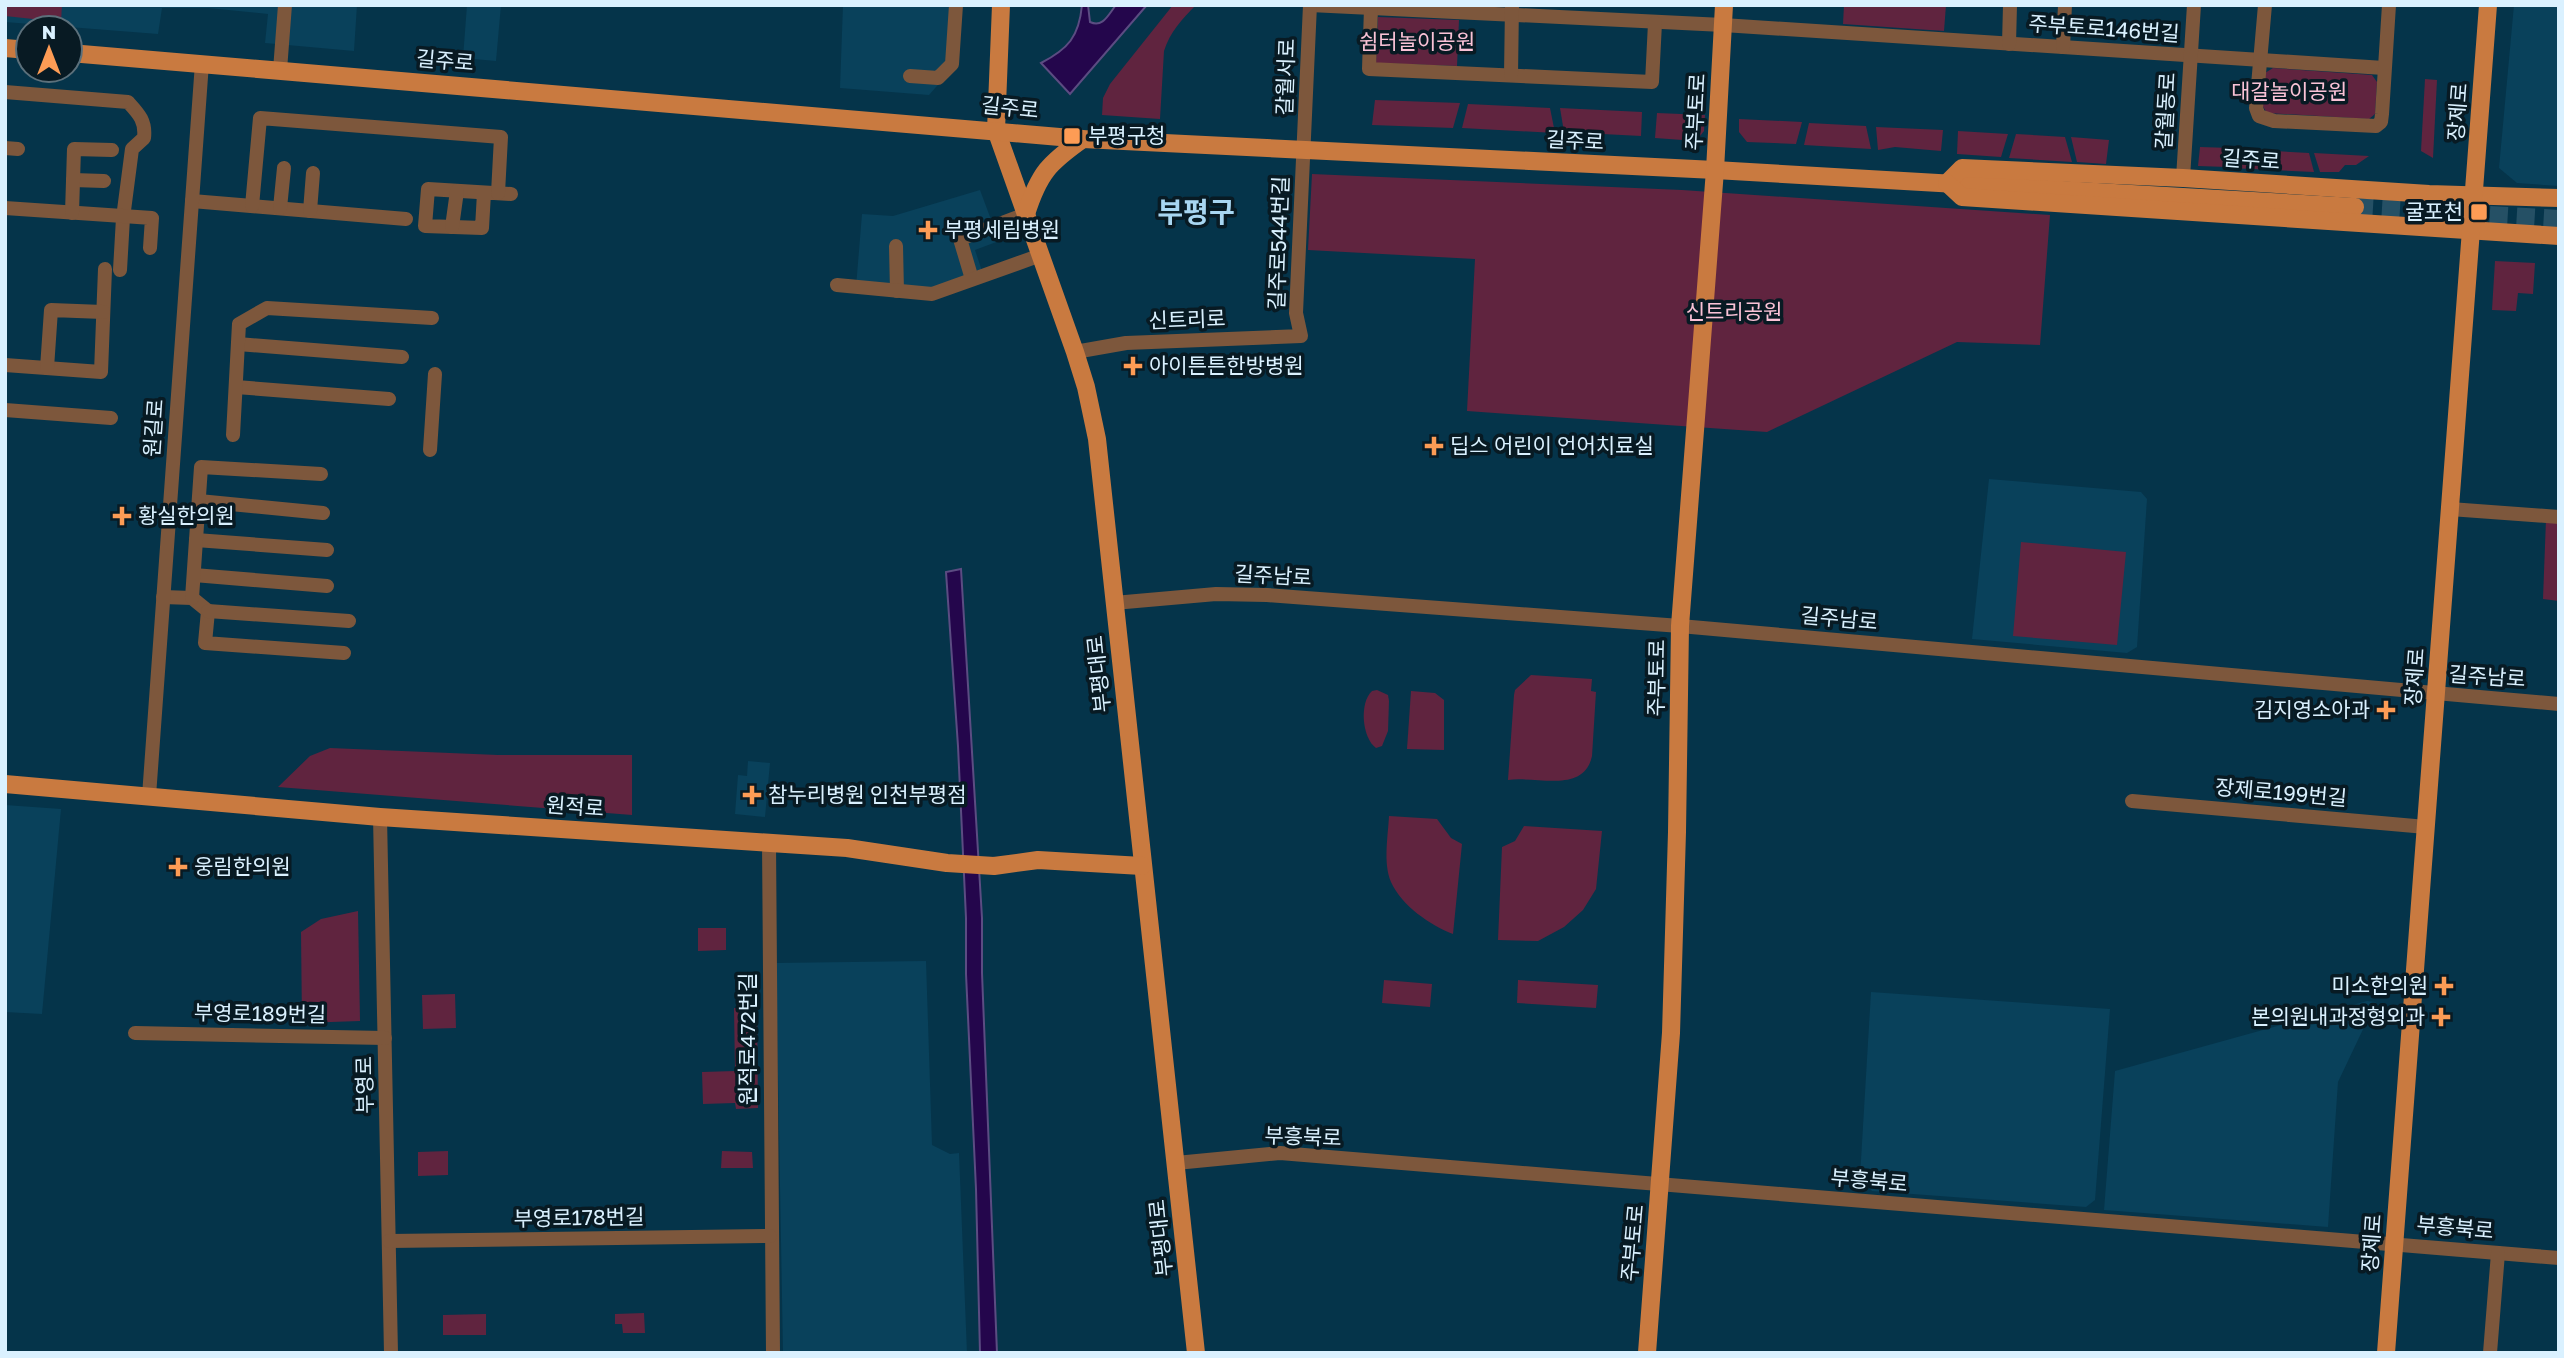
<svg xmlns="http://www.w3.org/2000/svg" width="2564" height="1358" font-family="'Golos Text','Noto Sans KR',sans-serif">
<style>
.built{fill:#09415b}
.green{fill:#60243f}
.water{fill:#24064c;stroke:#5b4c82;stroke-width:2}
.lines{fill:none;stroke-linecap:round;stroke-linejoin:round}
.major-tunnel{stroke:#255065;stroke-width:18;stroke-dasharray:18 9;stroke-linecap:butt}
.minor{stroke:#7d573c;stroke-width:14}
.major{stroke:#c97a40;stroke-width:18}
.poi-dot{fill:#fd9c55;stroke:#081a23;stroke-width:2.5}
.labels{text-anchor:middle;stroke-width:7;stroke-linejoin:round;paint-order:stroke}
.street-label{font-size:21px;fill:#daf1ff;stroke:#081a23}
.park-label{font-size:21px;fill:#fac2d6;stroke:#081a23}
.poi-label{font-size:21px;fill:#daf1ff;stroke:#081a23;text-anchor:start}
.district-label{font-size:28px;font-weight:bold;fill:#a8d6f1;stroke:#081a23}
</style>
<rect width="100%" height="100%" fill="#05344a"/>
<g class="built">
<path d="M 5,5 L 357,5 L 354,51 L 265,43 L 268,14 L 208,8 L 162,8 L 158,34 L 5,22 Z"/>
<path d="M 467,5 L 501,5 L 496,61 L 463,58 Z"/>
<path d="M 843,5 L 961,5 L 958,62 L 929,95 L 840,88 Z"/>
<path d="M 2514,5 L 2559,5 L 2559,186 L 2517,183 L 2499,168 Z"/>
<path d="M 980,190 L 999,241 L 975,250 L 982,271 L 927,292 L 856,287 L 862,214 L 893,216 Z"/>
<path d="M 1989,479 L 2141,492 L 2147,499 L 2137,647 L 2127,653 L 1972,639 Z"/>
<path d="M 748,761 L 770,763 L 765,817 L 735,814 L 738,775 L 747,776 Z"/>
<path d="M 5,805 L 61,809 L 42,1014 L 5,1012 Z"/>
<path d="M 926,961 L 932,1145 L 950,1154 L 959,1153 L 967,1353 L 783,1353 L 776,963 Z"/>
<path d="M 1871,992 L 2110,1009 L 2095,1200 L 2086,1207 L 1872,1191 L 1860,1177 Z"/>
<path d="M 2367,1001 L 2376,1002 L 2338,1082 L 2328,1227 L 2104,1210 L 2115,1071 Z"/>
</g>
<g class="green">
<path d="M 5,5 L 62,5 L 61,22 L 5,16 Z"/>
<path d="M 1173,5 L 1196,5 C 1182,19 1170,32 1164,51 L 1160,119 L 1102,115 L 1103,98 L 1110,84 Z"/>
<path d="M 1844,5 L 1946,5 L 1944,31 L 1843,24 Z"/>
<path d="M 1378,17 L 1459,20 L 1457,66 L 1376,63 Z"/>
<path d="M 2273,68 L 2372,75 L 2377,82 L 2375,114 L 2369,119 L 2267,113 L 2262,105 L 2265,73 Z"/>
<path d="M 2425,79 L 2437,80 L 2433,158 L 2421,151 Z"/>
<path d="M 1375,100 L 1460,103 L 1453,128 L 1372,125 Z"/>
<path d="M 1468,104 L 1550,108 L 1555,133 L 1462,128 Z"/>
<path d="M 1560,108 L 1642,112 L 1641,136 L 1564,132 Z"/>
<path d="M 1657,113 L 1705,115 L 1704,131 L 1696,141 L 1655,138 Z"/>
<path d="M 1739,119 L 1802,122 L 1796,144 L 1747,142 L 1739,132 Z"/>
<path d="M 1809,123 L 1866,126 L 1871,149 L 1804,145 Z"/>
<path d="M 1876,127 L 1943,130 L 1941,151 L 1895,147 L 1878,150 Z"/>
<path d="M 1958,131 L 2008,134 L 2001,157 L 1957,154 Z"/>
<path d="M 2016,134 L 2065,137 L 2072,162 L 2009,158 Z"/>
<path d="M 2071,137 L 2109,140 L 2106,164 L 2077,162 Z"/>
<path d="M 2200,147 L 2231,148 L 2227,167 L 2198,166 Z"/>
<path d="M 2236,149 L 2309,153 L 2314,172 L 2231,168 Z"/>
<path d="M 2314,153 L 2369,156 L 2356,165 L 2345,165 L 2339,172 L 2320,172 Z"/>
<path d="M 1312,174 L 1682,190 L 2050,215 L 2040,345 L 1957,342 L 1767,432 L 1467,411 L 1475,259 L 1308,250 Z"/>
<path d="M 2495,261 L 2535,263 L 2533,294 L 2518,293 L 2516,311 L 2492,310 Z"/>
<path d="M 2546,519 L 2559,520 L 2559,601 L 2543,599 Z"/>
<path d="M 2021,542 L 2126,552 L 2117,645 L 2013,636 Z"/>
<path d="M 1531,675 L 1592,679 L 1591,691 L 1596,692 L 1592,756 C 1584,794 1537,776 1508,780 L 1514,695 L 1515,690 Z"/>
<path d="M 1377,690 L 1388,695 L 1389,701 L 1388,731 L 1382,746 L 1376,748 C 1362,738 1359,703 1372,691 Z"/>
<path d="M 1411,691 L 1435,693 L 1444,700 L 1444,750 L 1407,749 Z"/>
<path d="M 330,748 L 498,755 L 632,755 L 632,815 L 278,787 L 310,756 Z"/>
<path d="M 1389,816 L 1437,819 L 1451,838 L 1462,844 L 1453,934 C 1430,925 1402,906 1391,882 C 1383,863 1388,836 1389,816 Z"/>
<path d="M 1524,826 L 1602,831 L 1596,889 L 1583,910 L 1564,927 L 1538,941 L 1498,940 L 1502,847 L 1515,841 Z"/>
<path d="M 358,911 L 360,1021 L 302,1023 L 301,932 L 321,919 Z"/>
<path d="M 698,928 L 726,928 L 726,950 L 698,951 Z"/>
<path d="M 1384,980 L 1432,984 L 1430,1007 L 1382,1003 Z"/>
<path d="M 1518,980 L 1598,985 L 1596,1008 L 1517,1003 Z"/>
<path d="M 455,994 L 456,1028 L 423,1029 L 422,995 Z"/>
<path d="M 734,1008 L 757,1008 L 758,1108 L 736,1109 L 735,1103 L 703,1104 L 702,1072 L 735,1071 Z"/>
<path d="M 448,1151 L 448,1175 L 418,1176 L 418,1152 Z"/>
<path d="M 722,1151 L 752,1152 L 753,1168 L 721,1168 Z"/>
<path d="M 644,1313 L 645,1333 L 623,1333 L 622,1324 L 615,1324 L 615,1314 Z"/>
<path d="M 486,1314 L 486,1335 L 443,1335 L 443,1315 Z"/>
</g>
<g class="water">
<path d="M 1082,5 L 1088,5 L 1090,22 C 1103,28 1108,15 1116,5 L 1147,5 L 1070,94 L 1041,63 C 1068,49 1079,37 1082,5 Z"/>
<path d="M 961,569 L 982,918 L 982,973 L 997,1353 L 980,1353 L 976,1189 L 966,974 L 966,918 L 958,746 L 946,572 Z"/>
</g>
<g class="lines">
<path class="major-tunnel" d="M 2355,207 L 2559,219"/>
<g class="minor">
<path d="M 1310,5 L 1723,25 L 2384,68"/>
<path d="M 2265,5 L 2256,108 L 2259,116 L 2274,121 L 2376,126 L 2381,122 L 2382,114 L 2389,5"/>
<path d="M 1371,8 L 1369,69 L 1652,82 L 1655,23"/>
<path d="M 2009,44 L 2010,5"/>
<path d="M 2063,47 L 2065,5"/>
<path d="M 280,70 L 285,5"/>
<path d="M 1511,75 L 1512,5"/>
<path d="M 910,76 L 938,78 L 952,64 L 956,5"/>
<path d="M 5,92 L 128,102 C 139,114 146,121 144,138 L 132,149 L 123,218 L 120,270"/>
<path d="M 5,148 L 18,149"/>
<path d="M 2183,178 L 2194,5"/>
<path d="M 73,180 L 104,181"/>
<path d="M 484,193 L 482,228 L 425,226 L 428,189 L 511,194"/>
<path d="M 192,201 L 406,219"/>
<path d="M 252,206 L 260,118 L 501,137 L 498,193"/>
<path d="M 5,208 L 152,218 L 150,248"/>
<path d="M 280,208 L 284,168"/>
<path d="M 310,211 L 313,173"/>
<path d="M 72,213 L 74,149 L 112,150"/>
<path d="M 452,227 L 457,191"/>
<path d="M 896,246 L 897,291"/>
<path d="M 972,279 L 960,239 L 1026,214"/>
<path d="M 837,285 L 932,294 L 1041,255"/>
<path d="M 238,344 L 402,357"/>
<path d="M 1075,352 L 1126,343 L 1301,336 L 1296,313 L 1310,5"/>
<path d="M 5,365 L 101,372 L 105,269"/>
<path d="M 47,368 L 51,310 L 103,312"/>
<path d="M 236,387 L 389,399"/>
<path d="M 5,410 L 111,418"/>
<path d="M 233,435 L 239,324 L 267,308 L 432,318"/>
<path d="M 430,450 L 435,374"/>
<path d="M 199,501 L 323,513"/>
<path d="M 2450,509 L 2559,517"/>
<path d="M 196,540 L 327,550"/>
<path d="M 194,575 L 327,586"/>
<path d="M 163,597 L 192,598 L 208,611 L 205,643 L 344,653"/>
<path d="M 192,598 L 201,467 L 321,474"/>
<path d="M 1114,603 L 1216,594 L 1267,595 L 1680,626 L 2559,704"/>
<path d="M 208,611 L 349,621"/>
<path d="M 149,796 L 202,63"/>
<path d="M 2132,801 L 2426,827"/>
<path d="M 380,817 L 391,1353"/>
<path d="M 769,843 L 773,1353"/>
<path d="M 135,1033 L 385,1038"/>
<path d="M 1176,1163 L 1280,1153 L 2559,1258"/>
<path d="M 389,1241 L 770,1236"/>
<path d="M 2490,1353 L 2498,1253"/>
</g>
<g class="major">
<path d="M 1001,5 L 996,130 L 1075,352 L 1086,387 L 1097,439 L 1196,1353"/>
<path d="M 5,48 L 28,50"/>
<path d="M 70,53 L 1083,139 L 1715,170 L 2355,207"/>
<path d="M 1947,183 L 1962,168 L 2183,178 L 2429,194 L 2559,198"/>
<path d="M 1947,183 L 1962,197 L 2559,236"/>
<path d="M 1026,214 C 1039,173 1049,163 1083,139"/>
<path d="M 5,784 L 380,817 L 847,848 L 947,863 L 994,866 L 1038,860 L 1142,866"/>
<path d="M 1647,1353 L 1671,1033 L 1677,832 L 1680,626 L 1715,170 L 1724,5"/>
<path d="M 2386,1353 L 2488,5"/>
</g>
</g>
<g class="poi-dot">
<rect x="1063" y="127" width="18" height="18" rx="3.5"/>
<rect x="2470" y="203" width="18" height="18" rx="3.5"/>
<path d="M924.5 219.5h7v7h7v7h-7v7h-7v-7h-7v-7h7z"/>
<path d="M1129.5 355.5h7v7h7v7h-7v7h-7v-7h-7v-7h7z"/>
<path d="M1430.5 435.5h7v7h7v7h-7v7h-7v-7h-7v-7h7z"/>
<path d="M118.5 505.5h7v7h7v7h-7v7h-7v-7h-7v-7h7z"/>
<path d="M2382.5 699.5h7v7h7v7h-7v7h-7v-7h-7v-7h7z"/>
<path d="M748.5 784.5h7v7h7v7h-7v7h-7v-7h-7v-7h7z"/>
<path d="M174.5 856.5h7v7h7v7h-7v7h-7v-7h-7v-7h7z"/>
<path d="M2440.5 975.5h7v7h7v7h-7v7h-7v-7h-7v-7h7z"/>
<path d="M2437.5 1006.5h7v7h7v7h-7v7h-7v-7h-7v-7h7z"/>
</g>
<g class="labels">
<g class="street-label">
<text transform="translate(2104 29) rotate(4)" y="7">주부토로146번길</text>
<text transform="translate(445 61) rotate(5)" y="7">길주로</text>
<text transform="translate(1286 77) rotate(-88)" y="7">갈월서로</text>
<text transform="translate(1010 108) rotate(6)" y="7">길주로</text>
<text transform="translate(2166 111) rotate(-87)" y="7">갈월동로</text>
<text transform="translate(1696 112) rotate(-87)" y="7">주부토로</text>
<text transform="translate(2458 112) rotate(-86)" y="7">장제로</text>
<text transform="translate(1575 141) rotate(3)" y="7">길주로</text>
<text transform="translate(2251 160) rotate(4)" y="7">길주로</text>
<text transform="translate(1279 243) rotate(-88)" y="7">길주로544번길</text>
<text transform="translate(1187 320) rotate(-2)" y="7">신트리로</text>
<text transform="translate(154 428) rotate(-86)" y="7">원길로</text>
<text transform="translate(1273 576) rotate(3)" y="7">길주남로</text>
<text transform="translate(1839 619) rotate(5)" y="7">길주남로</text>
<text transform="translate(1099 674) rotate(-96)" y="7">부평대로</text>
<text transform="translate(2415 677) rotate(-86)" y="7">장제로</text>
<text transform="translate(2487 677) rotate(4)" y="7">길주남로</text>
<text transform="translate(1657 678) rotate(-89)" y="7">주부토로</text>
<text transform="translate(2281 793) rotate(5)" y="7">장제로199번길</text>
<text transform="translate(575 807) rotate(4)" y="7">원적로</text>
<text transform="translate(260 1014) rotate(1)" y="7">부영로189번길</text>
<text transform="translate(748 1039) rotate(-90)" y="7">원적로472번길</text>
<text transform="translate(365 1085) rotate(-91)" y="7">부영로</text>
<text transform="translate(1303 1137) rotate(2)" y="7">부흥북로</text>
<text transform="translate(1869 1181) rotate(5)" y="7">부흥북로</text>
<text transform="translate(579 1218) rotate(-1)" y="7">부영로178번길</text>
<text transform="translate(2455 1228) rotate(5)" y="7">부흥북로</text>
<text transform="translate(1161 1238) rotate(-96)" y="7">부평대로</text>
<text transform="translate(1633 1243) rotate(-85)" y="7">주부토로</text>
<text transform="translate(2372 1243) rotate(-86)" y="7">장제로</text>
</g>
<g class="park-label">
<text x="1417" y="49">쉼터놀이공원</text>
<text x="2289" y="99">대갈놀이공원</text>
<text x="1734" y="319">신트리공원</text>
</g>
<g class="poi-label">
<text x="1088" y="143">부평구청</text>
<text x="2463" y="219" text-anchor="end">굴포천</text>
<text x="944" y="237">부평세림병원</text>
<text x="1149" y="373">아이튼튼한방병원</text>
<text x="1450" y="453">딥스 어린이 언어치료실</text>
<text x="138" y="523">황실한의원</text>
<text x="2370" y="717" text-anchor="end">김지영소아과</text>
<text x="768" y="802">참누리병원 인천부평점</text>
<text x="194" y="874">웅림한의원</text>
<text x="2428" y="993" text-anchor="end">미소한의원</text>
<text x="2425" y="1024" text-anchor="end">본의원내과정형외과</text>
</g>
<g class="district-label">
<text x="1196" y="222">부평구</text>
</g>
</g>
<rect width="2564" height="1358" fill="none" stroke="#daf1ff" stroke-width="14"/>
<g transform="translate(49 49)"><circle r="33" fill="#081a23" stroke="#5c707b" stroke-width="2"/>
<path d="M0-5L12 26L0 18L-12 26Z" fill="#fd9c55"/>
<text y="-10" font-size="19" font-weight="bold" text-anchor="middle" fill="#daf1ff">N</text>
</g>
</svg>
